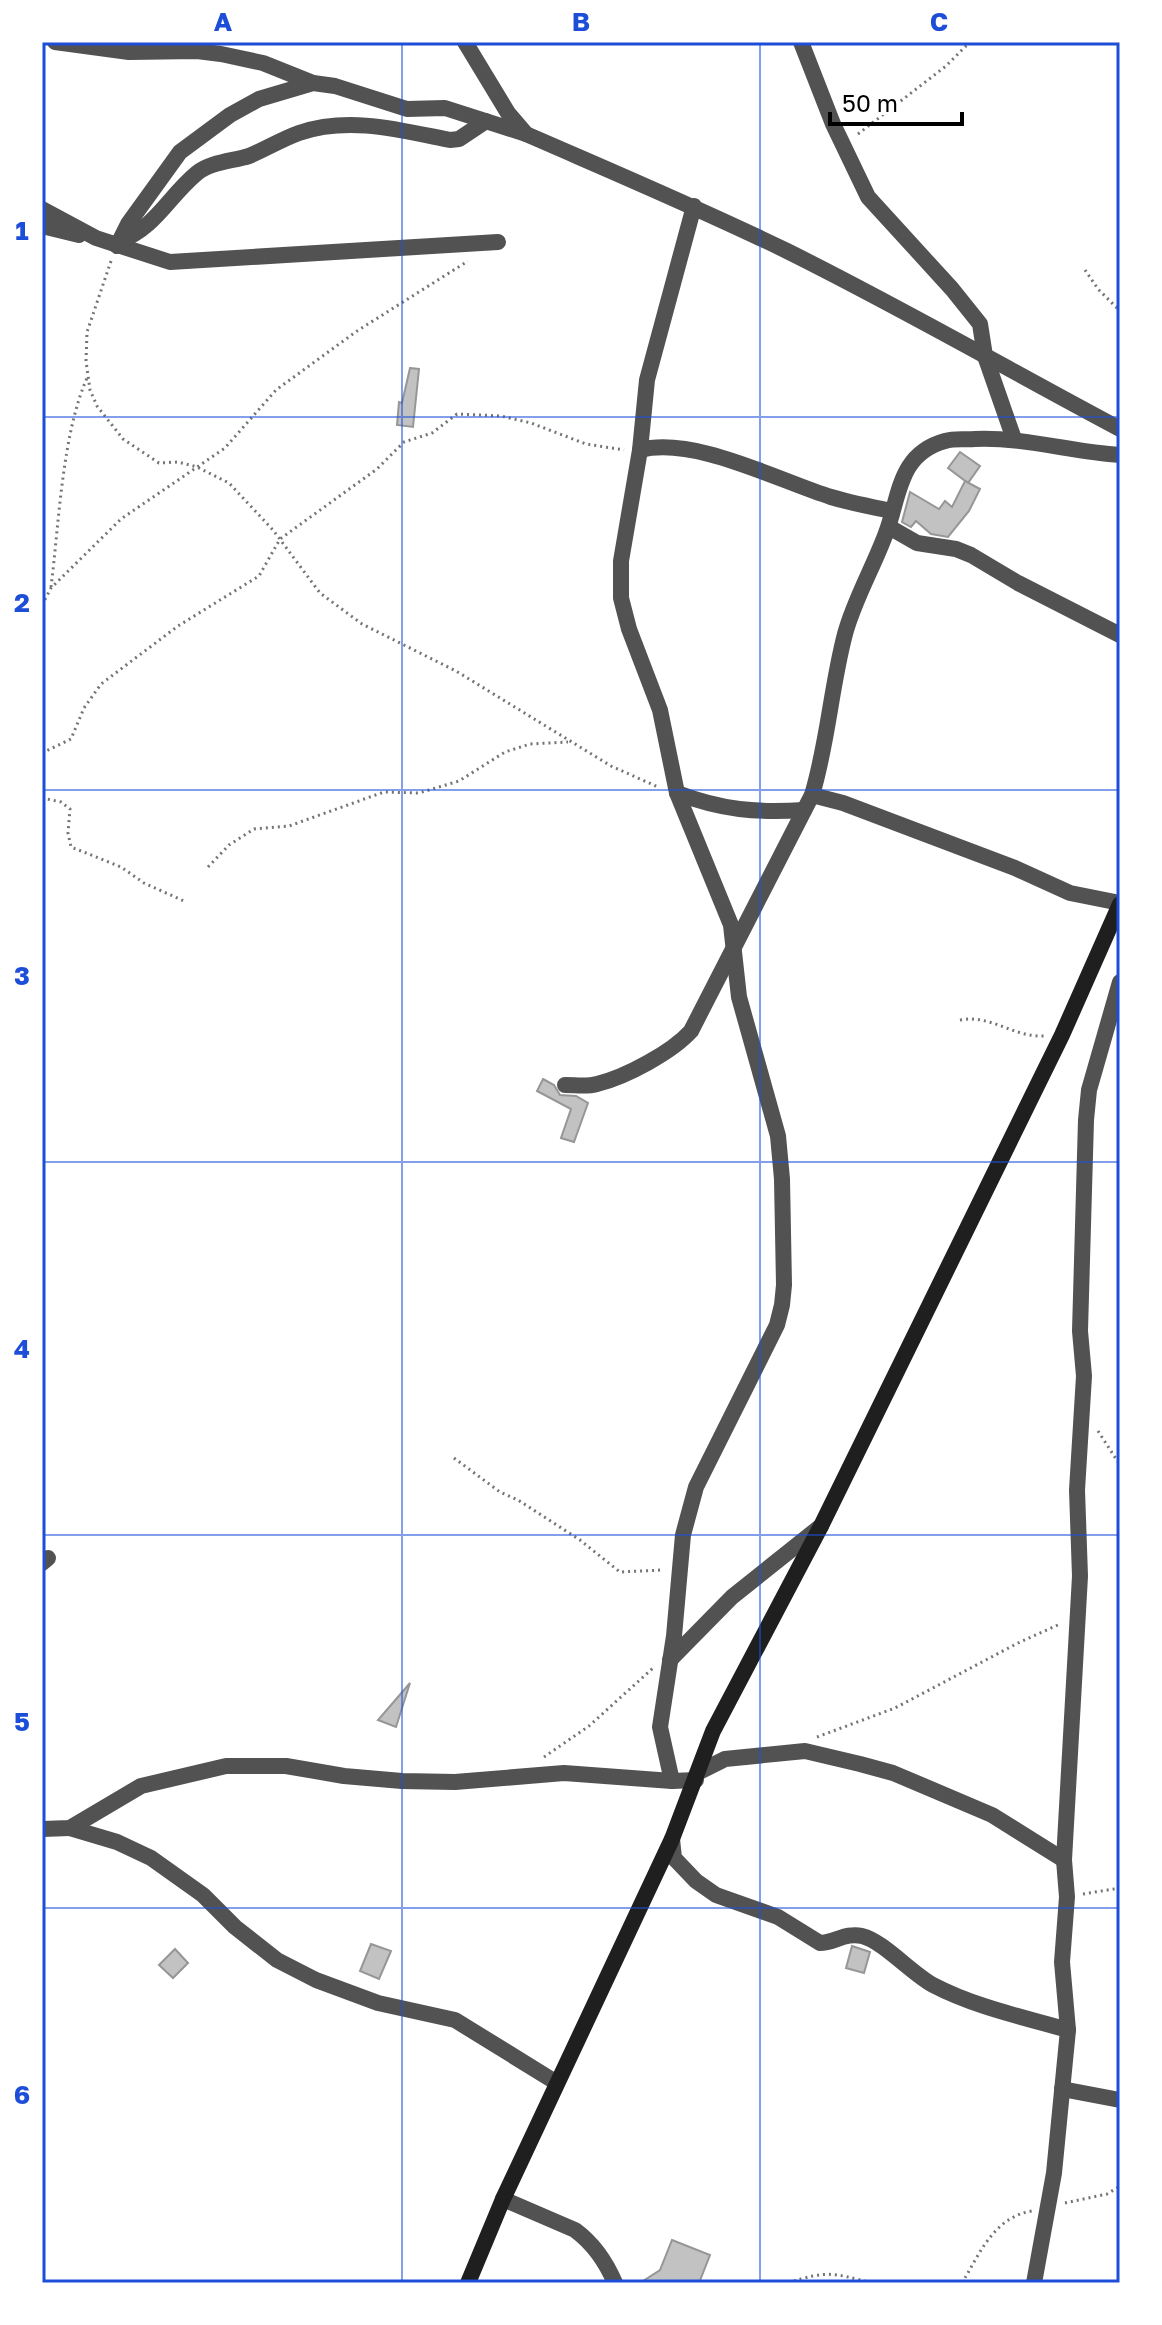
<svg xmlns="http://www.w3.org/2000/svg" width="1162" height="2325" font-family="'Golos Text',sans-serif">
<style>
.building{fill:#c2c2c2;stroke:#969696;stroke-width:2}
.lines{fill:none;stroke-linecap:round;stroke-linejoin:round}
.path{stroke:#747474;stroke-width:3;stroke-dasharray:2 4;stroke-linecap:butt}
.street{stroke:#525252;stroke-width:16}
.secondary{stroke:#1f1f1f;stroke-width:16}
.grid{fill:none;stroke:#1d4ed8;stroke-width:2;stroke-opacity:0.55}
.neatline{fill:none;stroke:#1d4ed8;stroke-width:3}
.grid-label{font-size:26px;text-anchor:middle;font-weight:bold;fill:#1d4ed8}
</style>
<rect width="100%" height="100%" fill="#fff"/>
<g class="building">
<path d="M 410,368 L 419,369 L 413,427 L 397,425 L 399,402 L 402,403 Z"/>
<path d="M 960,452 L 980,466 L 968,483 L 948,468 Z"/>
<path d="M 965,481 L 980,489 L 969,511 L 948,537 L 931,534 L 916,521 L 911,527 L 902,522 L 910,492 L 939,509 L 945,501 L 952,507 Z"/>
<path d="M 543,1079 L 554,1085 L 560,1095 L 576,1096 L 588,1103 L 574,1142 L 561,1138 L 571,1109 L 537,1091 Z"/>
<path d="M 410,1683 L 396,1727 L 378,1720 Z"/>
<path d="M 371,1944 L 391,1951 L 379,1979 L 360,1971 Z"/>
<path d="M 852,1946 L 870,1952 L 864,1973 L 846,1968 Z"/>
<path d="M 175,1949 L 188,1963 L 173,1978 L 159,1965 Z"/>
<path d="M 672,2240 L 710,2255 L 699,2283 L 640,2283 L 660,2270 Z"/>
</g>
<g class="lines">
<g class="path">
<path d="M 858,134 L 946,66 L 970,42"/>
<path d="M 111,261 L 87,332 L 86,361 L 90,390 L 97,406 L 123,439 L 159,463 L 178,462 L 197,467 L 229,483 L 273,530 L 320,593 L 362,624 L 456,671 L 611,766 L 658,787"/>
<path d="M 1085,270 L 1098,289 L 1120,311"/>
<path d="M 51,587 C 59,524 62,435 87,378"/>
<path d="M 42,605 L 51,588 L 121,519 L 225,448 L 276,390 L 357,331 L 468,261"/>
<path d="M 42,753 L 71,739 L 84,708 L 101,684 L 178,626 L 259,576 L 280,539 L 377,469 L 404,442 L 432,433 L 457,414 L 501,416 L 531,423 L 586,444 L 624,450"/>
<path d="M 42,798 L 61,802 L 70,809 L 68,833 L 71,847 L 121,867 L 144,883 L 186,902"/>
<path d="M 208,867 L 229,845 L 254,829 L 289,826 L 384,792 L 419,793 L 459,781 L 505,752 L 530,744 L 568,742"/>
<path d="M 960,1020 C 991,1014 1014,1038 1045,1036"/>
<path d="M 1098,1431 L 1120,1465"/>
<path d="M 454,1458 L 500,1492 L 518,1500 L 580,1540 L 620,1572 L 662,1570"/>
<path d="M 817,1737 L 895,1708 L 1018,1643 L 1060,1624"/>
<path d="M 544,1757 L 589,1726 L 653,1668"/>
<path d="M 1083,1894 L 1120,1888"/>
<path d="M 1065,2203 L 1107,2194 L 1120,2186"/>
<path d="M 788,2283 C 827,2270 833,2273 872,2283"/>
<path d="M 962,2283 C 980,2253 994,2217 1032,2211"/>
</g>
<g class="street">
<path d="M 55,42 L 129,52 L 197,51 L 221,54 L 263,63 L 313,83"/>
<path d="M 465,42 L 508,113 L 526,134 C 613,172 701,209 787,251 C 900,307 1009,370 1120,429"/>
<path d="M 801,42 L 833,124 L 868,197 L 952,289 L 980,324 L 985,356 L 1014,439"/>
<path d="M 42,209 L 96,238 L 170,262 L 498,242"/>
<path d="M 42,226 L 79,235"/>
<path d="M 120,241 C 156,227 168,197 197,173 C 210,162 233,161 249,156 C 266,149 282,139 299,133 C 349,116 400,130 450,140 L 459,139 L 486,121"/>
<path d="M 117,246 L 128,224 L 180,152 L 230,115 L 259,99 L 313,83 L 335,86 L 407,109 L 445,108 L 526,134"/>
<path d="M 640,450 C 694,436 777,480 831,497 C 851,503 871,507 892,511"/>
<path d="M 889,527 L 917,543 L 956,549 L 971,555 L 1018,583 L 1120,635"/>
<path d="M 677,793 C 722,810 756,813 804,810"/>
<path d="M 812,795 L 843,803 L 1015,868 L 1070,893 L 1120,903"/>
<path d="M 565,1085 C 576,1085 587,1087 597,1084 C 626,1077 672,1052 691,1031 L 812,795 C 828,742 831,687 845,634 C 854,600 874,566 886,533 C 900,496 898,454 945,441 C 955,438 965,440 975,439 C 1025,437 1071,452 1120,455"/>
<path d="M 42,1563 L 48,1558"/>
<path d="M 670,1660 L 732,1597 L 821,1526"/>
<path d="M 699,1772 L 725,1759 L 805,1751 L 860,1764 L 893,1773 L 992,1815 L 1064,1860"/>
<path d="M 672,1781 L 660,1727 L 674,1636 L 683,1535 L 696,1487 L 777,1325 L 782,1305 L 784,1285 L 782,1179 L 778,1136 L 739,997 L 731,925 L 677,793 L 660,710 L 629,629 L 621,598 L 621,561 L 640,450 L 647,380 L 694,206"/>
<path d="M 70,1828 L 117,1842 L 151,1858 L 203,1895 L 235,1927 L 277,1960 L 316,1980 L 378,2003 L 455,2020 L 557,2083"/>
<path d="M 42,1829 L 70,1828 L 141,1786 L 226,1766 L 286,1766 L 344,1776 L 402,1781 L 455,1782 L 564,1773 L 672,1781 L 696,1780"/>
<path d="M 672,1839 L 674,1858 L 696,1881 L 716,1895 L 778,1917 L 820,1943 C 834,1943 846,1932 862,1936 C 883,1941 911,1973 933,1985 C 975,2007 1023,2017 1068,2030"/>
<path d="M 1062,2089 L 1120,2100"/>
<path d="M 503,2199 L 575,2230 C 594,2244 606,2262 615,2283"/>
<path d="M 1034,2283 L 1054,2173 L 1068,2030 L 1062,1962 L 1067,1897 L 1064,1860 L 1080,1576 L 1077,1490 L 1084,1376 L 1080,1331 L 1086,1120 L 1089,1090 L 1120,982"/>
</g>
<path class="secondary" d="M 468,2283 L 503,2199 L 672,1839 L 713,1731 L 821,1526 L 1062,1035 L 1120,904"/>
</g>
<path class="grid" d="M 402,42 L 402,2283M 760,42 L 760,2283M 42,417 L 1120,417M 42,790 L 1120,790M 42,1162 L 1120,1162M 42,1535 L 1120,1535M 42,1908 L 1120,1908"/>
<rect width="1162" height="2325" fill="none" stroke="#ffffff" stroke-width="88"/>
<path d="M830 112v12h132v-12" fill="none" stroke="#000000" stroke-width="4"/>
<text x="842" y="112" font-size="24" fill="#000000" stroke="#ffffff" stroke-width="6" paint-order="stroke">50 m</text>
<rect x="44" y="44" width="1074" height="2237" class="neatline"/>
<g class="grid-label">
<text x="223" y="31">A</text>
<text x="581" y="31">B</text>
<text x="939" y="31">C</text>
<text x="22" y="240">1</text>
<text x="22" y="612">2</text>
<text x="22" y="985">3</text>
<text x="22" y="1358">4</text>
<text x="22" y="1731">5</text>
<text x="22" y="2104">6</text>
</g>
</svg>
